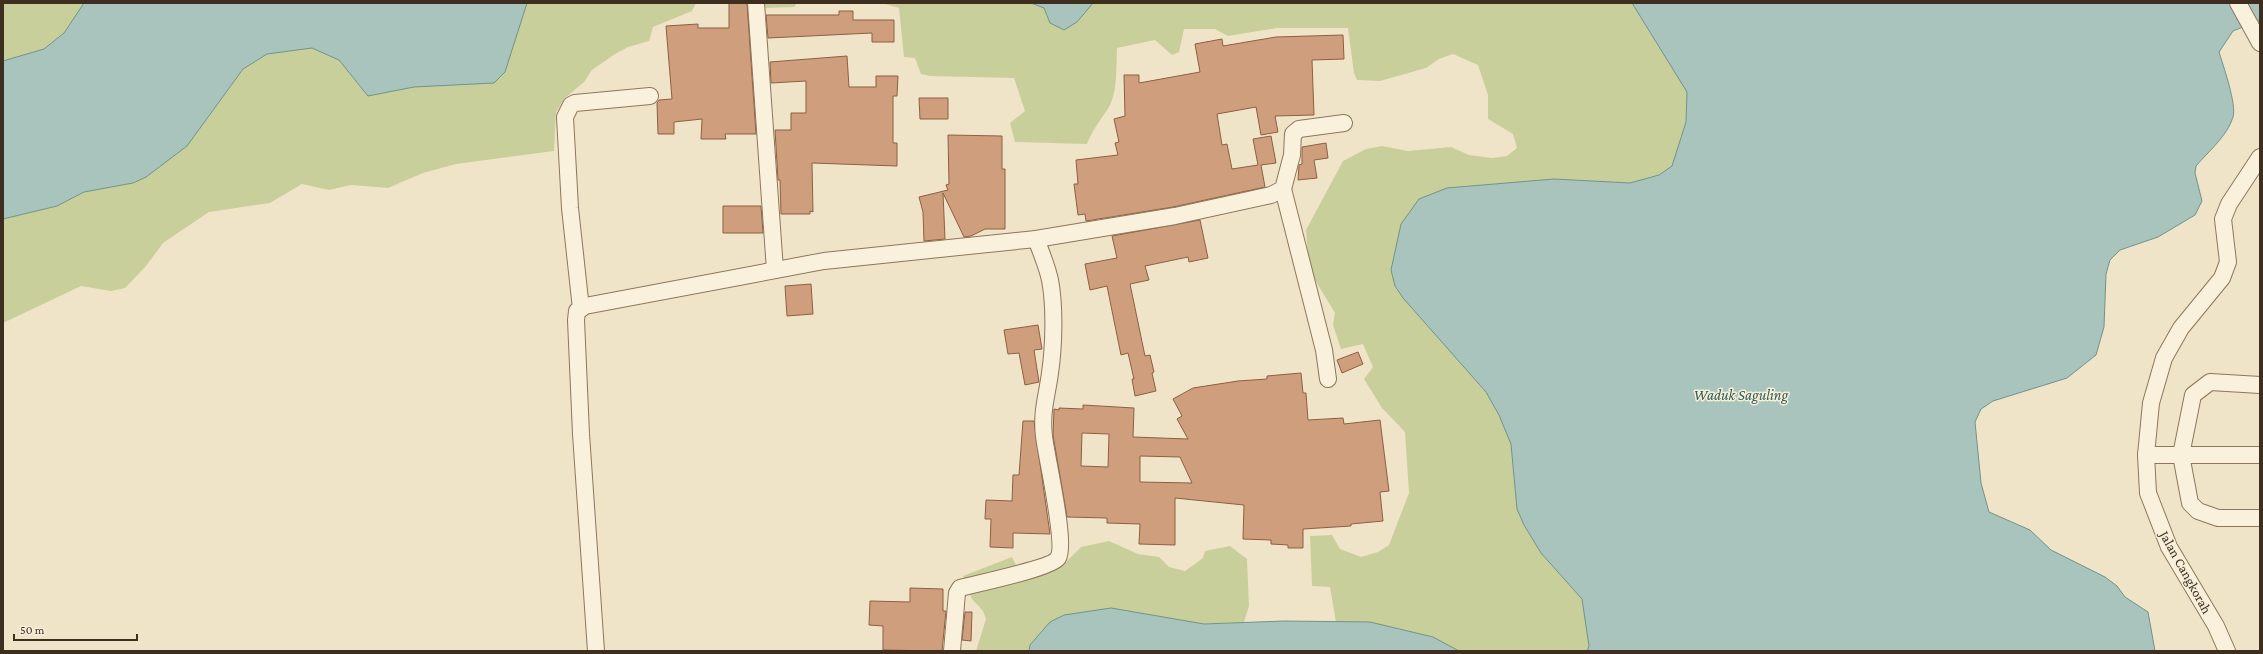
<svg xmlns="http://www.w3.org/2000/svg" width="2263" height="654" font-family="'Crimson Pro',serif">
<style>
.green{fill:#c9cf9b}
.water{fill:#a9c4bc;stroke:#6f938a}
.building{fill:#cf9f7d;stroke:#8d5f41;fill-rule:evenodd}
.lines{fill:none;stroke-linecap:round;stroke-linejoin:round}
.street-casing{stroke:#8d765c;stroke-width:18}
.street{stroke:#faf1dc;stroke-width:16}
.labels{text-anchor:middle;stroke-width:3;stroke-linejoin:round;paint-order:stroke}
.street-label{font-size:14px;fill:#3d2e20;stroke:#f7eed8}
.water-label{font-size:15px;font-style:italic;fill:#2f5d5a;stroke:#f7eed8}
</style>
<rect width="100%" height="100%" fill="#f0e4c8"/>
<g class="green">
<path d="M 3,3 L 84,3 L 64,33 L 44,49 L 3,61 Z"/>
<path d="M 527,3 L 696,3 L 692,11 L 653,27 L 649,41 L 628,47 L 615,54 L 592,70 L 584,82 L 564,99 L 556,112 L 554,151 L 456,164 L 423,173 L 388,188 L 351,185 L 329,190 L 302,184 L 270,203 L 209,212 L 163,243 L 146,266 L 125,288 L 111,291 L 81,286 L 3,323 L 3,219 L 57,206 L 84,192 L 133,183 L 146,177 L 187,146 L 243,69 L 267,54 L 312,48 L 339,60 L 368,96 L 414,87 L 524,8 Z"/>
<path d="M 761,3 L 797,3 L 794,7 L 762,8 Z"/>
<path d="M 882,3 L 1031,3 L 1044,8 L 1050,23 L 1077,22 L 1093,3 L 1632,3 L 1687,92 L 1686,122 L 1672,166 L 1659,175 L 1630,183 L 1554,179 L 1447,188 L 1419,199 L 1395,286 L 1403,298 L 1486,392 L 1499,415 L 1511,444 L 1517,509 L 1524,525 L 1541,553 L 1582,599 L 1589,646 L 1587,651 L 1459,651 L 1433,637 L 1370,622 L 1336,622 L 1330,587 L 1312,586 L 1310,536 L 1332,535 L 1340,549 L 1361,557 L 1378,552 L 1389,545 L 1409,493 L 1405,432 L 1382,408 L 1364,379 L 1373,367 L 1363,344 L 1341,349 L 1333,325 L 1335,313 L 1309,270 L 1306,230 L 1343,161 L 1366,149 L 1382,146 L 1408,151 L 1451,147 L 1469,155 L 1492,158 L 1507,156 L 1517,148 L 1513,134 L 1488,119 L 1488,95 L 1478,65 L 1453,54 L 1439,59 L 1426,68 L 1380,81 L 1357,80 L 1354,73 L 1348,28 L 1277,28 L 1228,36 L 1215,29 L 1184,29 L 1179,52 L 1172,55 L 1155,40 L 1117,48 C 1116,66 1118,91 1109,107 C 1101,120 1092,130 1087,144 L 1015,142 L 1010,123 L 1025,111 L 1014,78 L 930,76 L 921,74 L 915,58 L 904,57 L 899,8 Z"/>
<path d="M 1109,541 L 1138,554 L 1159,557 L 1169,567 L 1185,571 L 1203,558 L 1205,551 L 1230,546 L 1247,559 L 1249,606 L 1244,622 L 1204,624 L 1111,608 L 1064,615 L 1050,622 L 1030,645 L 1029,651 L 976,651 L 986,619 L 983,611 L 972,599 L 963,576 L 1012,557 L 1016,565 L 1066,562 L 1081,547 Z"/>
</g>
<g class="water">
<path d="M 84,3 L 527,3 L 505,72 L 494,83 L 414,87 L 368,96 L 339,60 L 312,48 L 267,54 L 243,69 L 187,146 L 146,177 L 133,183 L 84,192 L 57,206 L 3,219 L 3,61 L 44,49 L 64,33 Z"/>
<path d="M 1031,3 L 1093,3 L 1077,22 L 1064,30 L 1050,23 L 1044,8 Z"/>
<path d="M 1632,3 L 2260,3 L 2260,20 L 2233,31 L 2219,52 C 2223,65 2237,105 2233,117 C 2228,135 2208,152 2196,166 L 2195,173 L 2202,201 L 2195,215 L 2158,237 L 2120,250 L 2110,260 L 2106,274 L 2104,327 L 2096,355 L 2067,378 L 1993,401 L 1981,409 L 1975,422 L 1981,483 L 1989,512 L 2030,530 L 2051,550 L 2105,577 L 2117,586 L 2125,597 L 2148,612 L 2155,651 L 1587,651 L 1589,646 L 1582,599 L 1541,553 L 1524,525 L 1517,509 L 1511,444 L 1499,415 L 1486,392 L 1403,298 L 1395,286 L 1391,270 L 1401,224 L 1419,199 L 1447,188 L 1554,179 L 1630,183 L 1659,175 L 1672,166 L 1686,122 L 1687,92 Z"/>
<path d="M 1111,608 L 1204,624 L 1284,621 L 1370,622 L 1433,637 L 1459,651 L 1029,651 L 1030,645 L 1050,622 L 1064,615 Z"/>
</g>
<g class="building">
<path d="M 729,3 L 747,3 L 756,134 L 725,134 L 726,139 L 701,139 L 702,119 L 674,122 L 674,134 L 658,134 L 657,103 L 659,100 L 672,99 L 666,26 L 698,24 L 698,28 L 729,28 Z"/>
<path d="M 839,11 L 853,11 L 853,20 L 894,20 L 894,42 L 872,42 L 872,33 L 768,38 L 766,15 L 839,15 Z"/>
<path d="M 1343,35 L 1344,59 L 1312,60 L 1314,115 L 1275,116 L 1278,132 L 1261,135 L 1256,107 L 1217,114 L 1222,145 L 1227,144 L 1232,169 L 1258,165 L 1253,139 L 1271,136 L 1276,163 L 1261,165 L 1265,187 L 1173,207 L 1086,221 L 1085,214 L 1078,215 L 1074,184 L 1078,184 L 1076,160 L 1118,155 L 1115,143 L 1119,142 L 1114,119 L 1125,116 L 1124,75 L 1139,75 L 1139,83 L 1200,72 L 1195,44 L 1222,39 L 1223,46 L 1276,37 Z"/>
<path d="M 847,56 L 849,87 L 876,87 L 876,76 L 898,76 L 897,96 L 893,96 L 893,143 L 897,143 L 897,166 L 812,163 L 813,212 L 810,211 L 810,214 L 781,214 L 780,180 L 778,180 L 775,130 L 791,130 L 791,113 L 806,113 L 806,81 L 771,83 L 770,62 Z"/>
<path d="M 919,98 L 948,98 L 948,119 L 920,119 Z"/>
<path d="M 948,135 L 1002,136 L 1002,169 L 1005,169 L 1005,229 L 985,229 L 971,236 L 964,237 L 943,193 L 945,239 L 924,241 L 923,212 L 919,197 L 948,190 L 946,185 L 949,184 Z"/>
<path d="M 1326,143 L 1328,158 L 1314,160 L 1317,178 L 1298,180 L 1299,165 L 1302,164 L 1302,147 Z"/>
<path d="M 723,206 L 761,206 L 763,233 L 723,233 Z"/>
<path d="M 1200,220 L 1208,258 L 1189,262 L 1188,257 L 1145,266 L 1149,280 L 1130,284 L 1145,356 L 1150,355 L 1154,372 L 1152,373 L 1156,391 L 1135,396 L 1132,379 L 1134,379 L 1128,353 L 1121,355 L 1107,286 L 1090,290 L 1085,264 L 1117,258 L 1112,236 Z"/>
<path d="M 811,284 L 813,314 L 787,316 L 785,286 Z"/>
<path d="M 1038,325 L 1042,349 L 1034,350 L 1039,382 L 1025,385 L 1019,353 L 1008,354 L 1004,330 Z"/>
<path d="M 1358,352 L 1363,364 L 1342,373 L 1337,360 Z"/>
<path d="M 1301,373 L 1303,393 L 1306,393 L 1308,420 L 1343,418 L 1344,424 L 1380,420 L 1389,491 L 1380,492 L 1383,521 L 1351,524 L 1351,526 L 1303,529 L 1303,548 L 1288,548 L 1288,545 L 1271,544 L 1271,540 L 1243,539 L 1244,505 L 1175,498 L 1175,545 L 1139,544 L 1140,524 L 1107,523 L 1107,518 L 1067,517 L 1053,435 L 1054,409 L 1059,410 L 1059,408 L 1083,409 L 1083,405 L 1134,408 L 1133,437 L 1188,439 L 1177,419 L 1182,416 L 1173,399 L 1193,388 L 1238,381 L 1267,379 L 1267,376 ZM 1082,433 L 1109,434 L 1108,467 L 1081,466 ZM 1140,456 L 1180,457 L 1192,483 L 1140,482 Z"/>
<path d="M 1023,421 L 1034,421 L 1050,534 L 1013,533 L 1013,548 L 990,547 L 991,519 L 985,519 L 986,500 L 1012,501 L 1013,475 L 1019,475 Z"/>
<path d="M 910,588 L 943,589 L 943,611 L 946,611 L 942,651 L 883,650 L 883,626 L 869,625 L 870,601 L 910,602 Z"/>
<path d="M 965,612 L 972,612 L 971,641 L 962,640 Z"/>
</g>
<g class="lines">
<g class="street-casing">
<g id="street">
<path d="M 756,3 L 775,270"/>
<path d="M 2238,3 L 2260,43"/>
<path d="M 1283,189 L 1324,350 L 1328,379"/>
<path d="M 581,309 L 570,208 L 565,117 L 571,105 L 575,103 L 650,96"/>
<path d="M 2260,385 L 2210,382 L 2193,395 L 2181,455 L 2190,503 L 2198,511 L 2218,518 L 2260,518"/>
<path d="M 2146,455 L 2260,455"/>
<path d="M 596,651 L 581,434 L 576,320 L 577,311 L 585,306 L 824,261 L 1036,239 L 1175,216 L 1271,195 L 1283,189 L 1292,155 L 1293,134 L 1299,129 L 1344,123"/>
<path d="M 952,651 L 957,593 L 960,588 C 975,584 1052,568 1058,558 C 1067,544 1046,456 1044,436 C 1041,412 1047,396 1050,373 C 1054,346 1055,306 1050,280 C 1047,266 1041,252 1036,239"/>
<path d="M 2227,651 L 2216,626 L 2169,547 L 2148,493 L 2146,455 L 2151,403 L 2164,358 L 2181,328 L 2222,278 L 2228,262 L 2223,219 L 2229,204 L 2260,157"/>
</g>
</g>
<use href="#street" class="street"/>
</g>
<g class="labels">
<g class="street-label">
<text transform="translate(2186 572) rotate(61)" y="5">Jalan Cangkorah</text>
</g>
<g class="water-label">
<text x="1741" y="400">Waduk Saguling</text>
</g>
</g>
<rect width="2263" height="654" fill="none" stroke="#3d2e20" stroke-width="8"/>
<path d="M14 634v6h123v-6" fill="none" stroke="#3d2e20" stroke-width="2"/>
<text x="20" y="634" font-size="12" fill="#3d2e20" stroke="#f7eed8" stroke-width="3" paint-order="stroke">50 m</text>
</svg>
